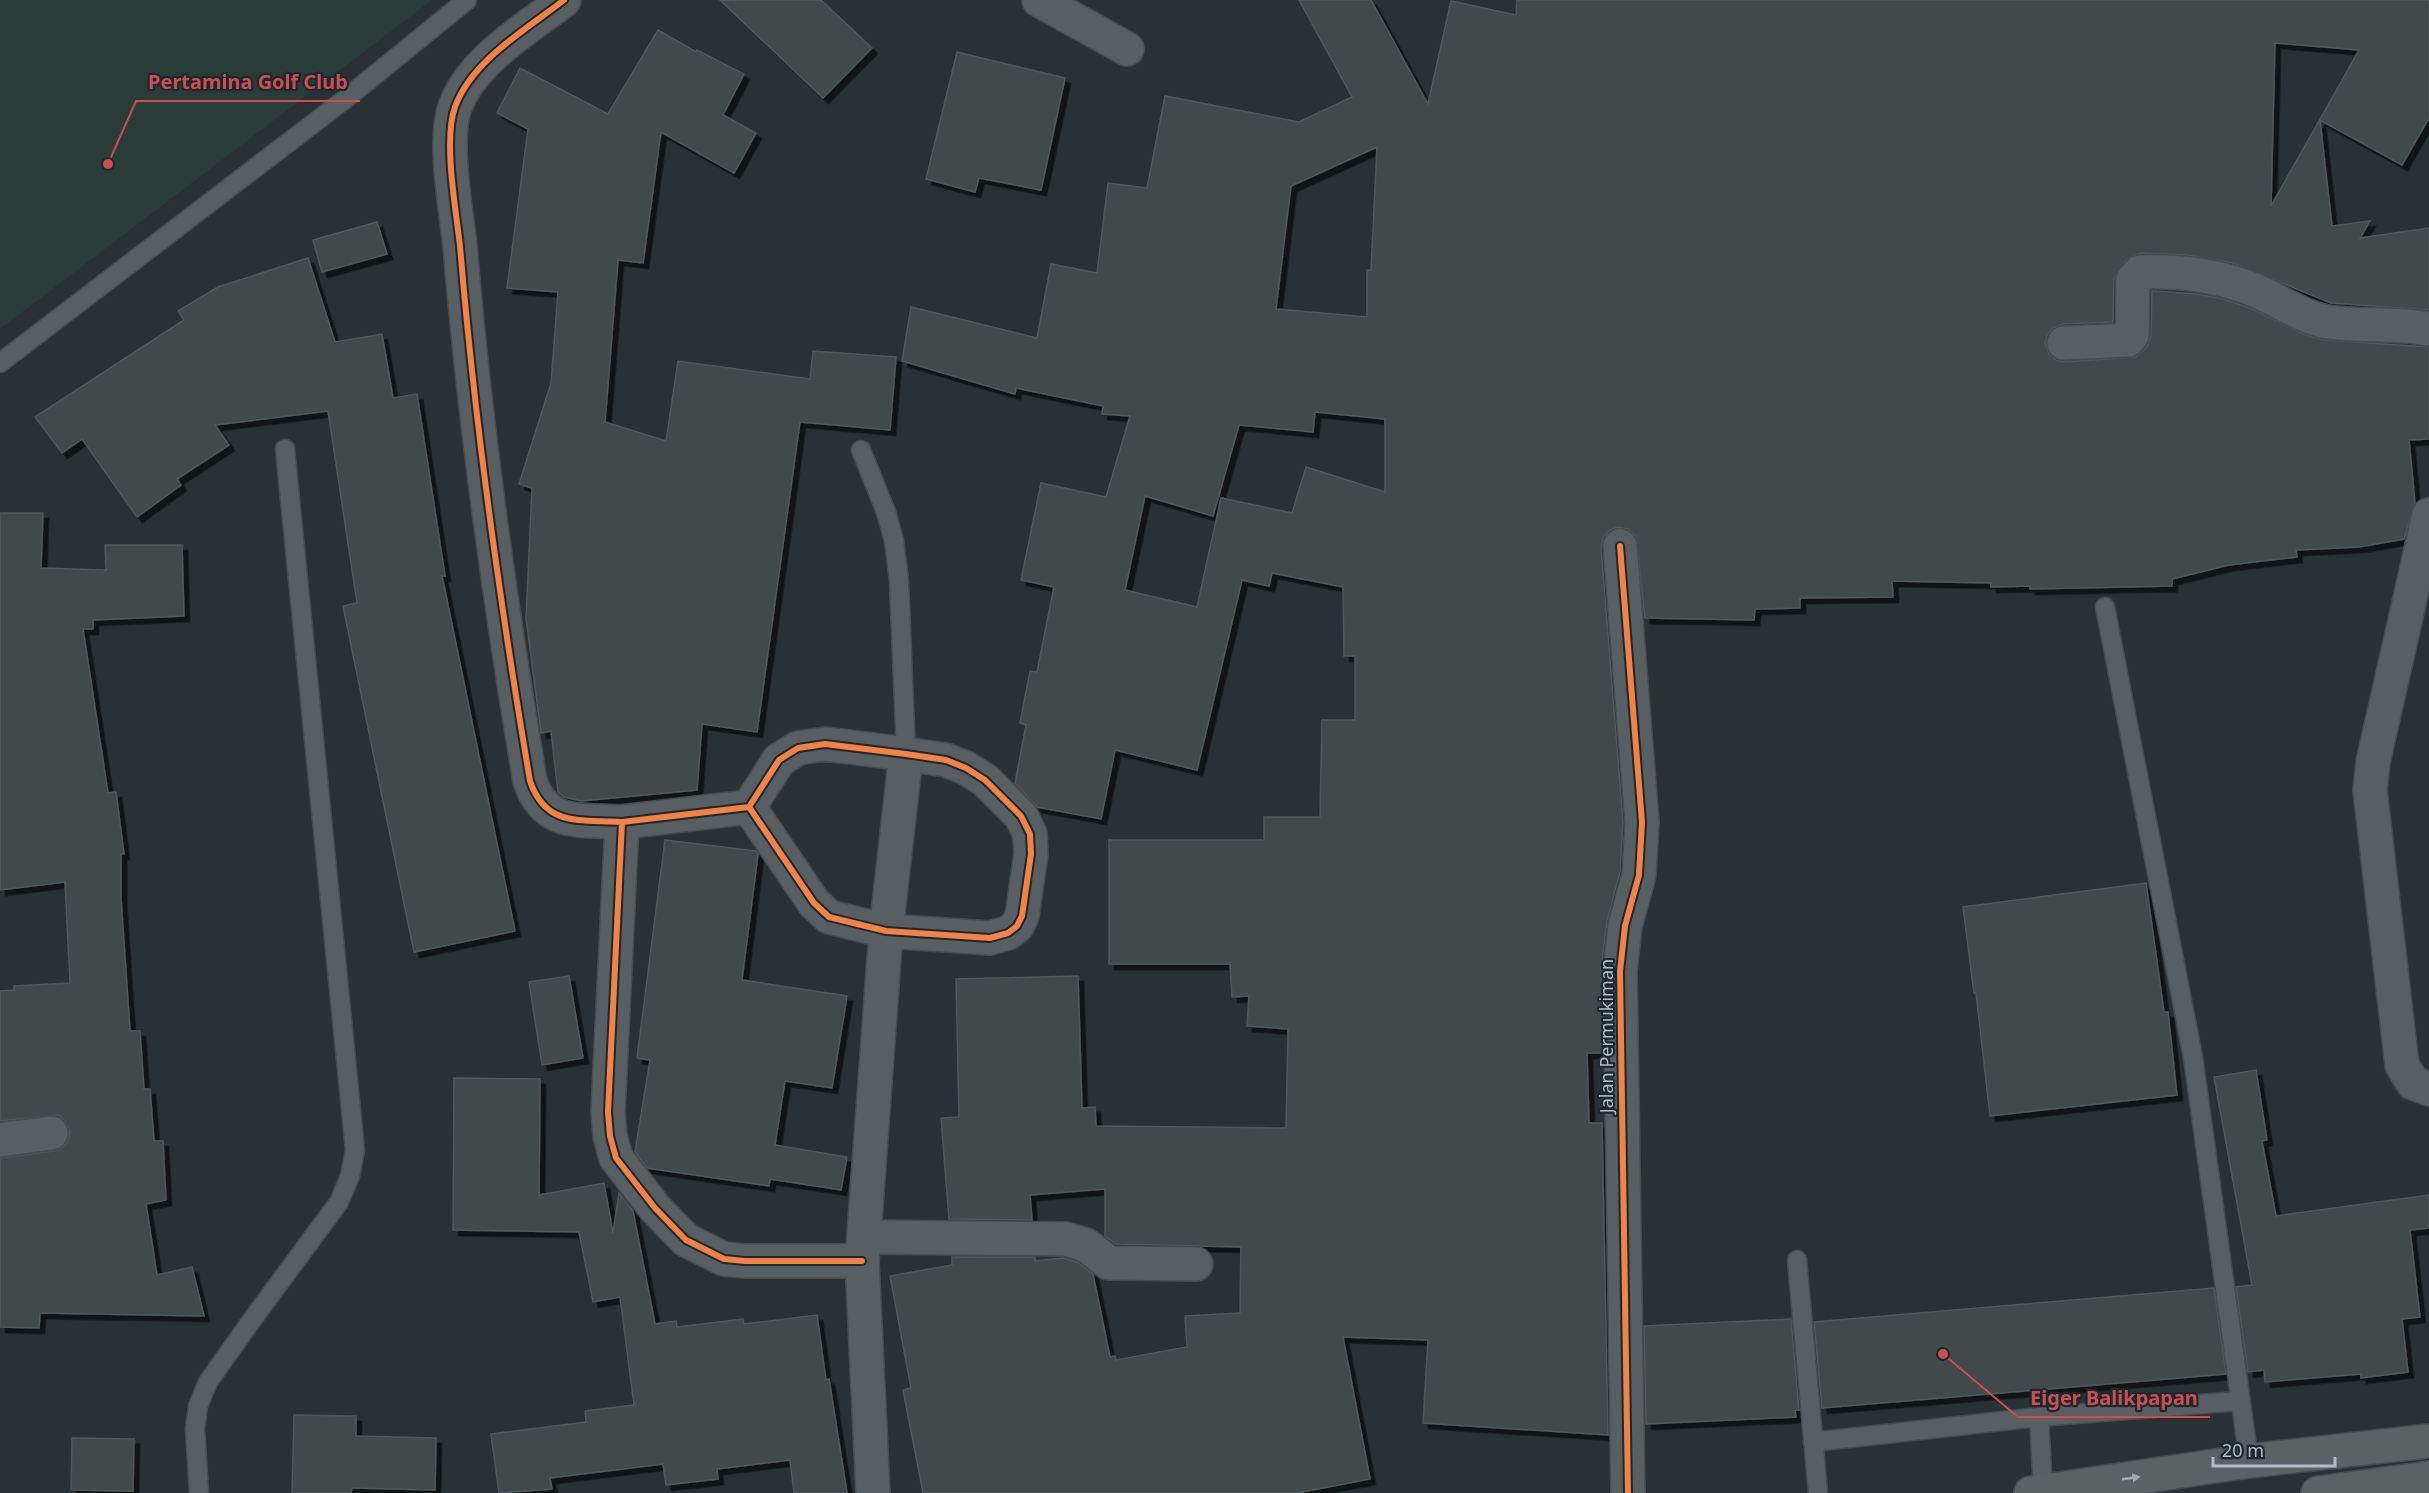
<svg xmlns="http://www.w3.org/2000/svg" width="2429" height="1493" font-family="'Noto Sans',sans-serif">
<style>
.green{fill:#293c38}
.building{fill:#42494c;stroke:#50585b;stroke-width:1.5;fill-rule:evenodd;filter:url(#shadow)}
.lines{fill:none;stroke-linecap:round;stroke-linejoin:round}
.service-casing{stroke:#464c4f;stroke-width:21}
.minor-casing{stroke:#464c4f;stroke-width:36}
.trunk-casing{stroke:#454c4f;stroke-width:36}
.service{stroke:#585f62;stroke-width:18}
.minor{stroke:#585f62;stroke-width:33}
.trunk{stroke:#5c6164;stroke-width:33}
.cycleway-casing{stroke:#1c282e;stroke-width:10}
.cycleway{stroke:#f48246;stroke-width:6}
.oneway{fill:#a1abb2}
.labels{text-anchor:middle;stroke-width:4.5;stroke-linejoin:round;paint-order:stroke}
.street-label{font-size:18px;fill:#b2bec5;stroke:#1c282e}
.leader{fill:none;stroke:#cd4e4f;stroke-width:2}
.callout-dot{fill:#cd4e4f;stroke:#1c282e;stroke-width:2}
.callout-label{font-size:20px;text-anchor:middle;font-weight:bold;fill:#cd4e4f;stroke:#1c282e;stroke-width:4.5;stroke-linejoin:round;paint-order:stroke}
</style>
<defs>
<filter id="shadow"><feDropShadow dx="5.5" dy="5.5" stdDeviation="0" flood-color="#0009"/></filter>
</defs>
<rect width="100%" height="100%" fill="#293134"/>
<path class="green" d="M 0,0 L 432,0 L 0,329 Z"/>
<g class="building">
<path d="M 720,0 L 821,0 L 872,48 L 823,98 Z"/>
<path d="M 1299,0 L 1371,0 L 1428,104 L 1451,1 L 1516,15 L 1517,0 L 2429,0 L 2429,118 L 2402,165 L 2320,120 L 2332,226 L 2370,221 L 2360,238 L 2429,228 L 2429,310 L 2331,303 L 2233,263 L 2187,255 L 2140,253 L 2126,260 L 2114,279 L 2113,322 L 2063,324 L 2053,328 L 2047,335 L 2045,343 L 2049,354 L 2056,360 L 2064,362 L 2136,357 L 2147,347 L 2151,336 L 2152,291 L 2155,291 L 2197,294 L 2223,299 L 2250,308 L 2303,334 L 2324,340 L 2429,347 L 2429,439 L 2409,440 L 2415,503 L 2404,539 L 2359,547 L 2296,550 L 2297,557 L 2229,565 L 2172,579 L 2172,586 L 2030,589 L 2030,586 L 1991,587 L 1991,583 L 1892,581 L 1893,597 L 1800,598 L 1800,608 L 1755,609 L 1754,620 L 1645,618 L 1636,536 L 1628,529 L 1618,527 L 1610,530 L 1603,537 L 1601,547 L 1623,822 L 1620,872 L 1607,921 L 1601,969 L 1603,1053 L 1587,1053 L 1589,1123 L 1602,1123 L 1608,1435 L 1423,1423 L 1428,1340 L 1343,1337 L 1370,1479 L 1297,1493 L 923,1493 L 903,1390 L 911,1388 L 890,1276 L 952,1265 L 952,1257 L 1035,1257 L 1035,1261 L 1063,1258 L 1077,1262 L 1093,1274 L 1110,1357 L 1115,1356 L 1116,1360 L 1187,1347 L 1185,1316 L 1240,1313 L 1241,1247 L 1116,1244 L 1105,1236 L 1105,1189 L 1030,1195 L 1032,1220 L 949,1219 L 941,1118 L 959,1117 L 956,979 L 1078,976 L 1082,1108 L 1095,1107 L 1096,1126 L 1286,1128 L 1288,1029 L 1247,1026 L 1249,996 L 1232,997 L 1230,964 L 1109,964 L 1109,840 L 1264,840 L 1264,817 L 1320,817 L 1322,720 L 1355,720 L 1355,656 L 1344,656 L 1343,587 L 1272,573 L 1269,586 L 1242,580 L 1197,770 L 1115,750 L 1101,819 L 1037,807 L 1015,783 L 1026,725 L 1020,723 L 1030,671 L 1037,672 L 1054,587 L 1021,580 L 1041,483 L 1106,497 L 1130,416 L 1102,414 L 1103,406 L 1016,388 L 1015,394 L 902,361 L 911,307 L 1037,338 L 1051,264 L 1097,273 L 1108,183 L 1147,188 L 1165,96 L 1299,122 L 1352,97 ZM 2275,43 L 2359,50 L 2271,206 ZM 1377,147 L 1371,270 L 1367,270 L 1367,317 L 1276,309 L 1291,186 ZM 1315,412 L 1385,419 L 1385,492 L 1306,467 L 1292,513 L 1221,498 L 1197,607 L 1125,590 L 1145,496 L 1213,516 L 1239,425 L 1313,432 Z"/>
<path d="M 658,30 L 696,52 L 697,50 L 744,74 L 723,115 L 756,133 L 734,173 L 661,132 L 643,263 L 618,260 L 605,422 L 666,441 L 678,361 L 810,379 L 813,351 L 896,357 L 890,430 L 800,422 L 757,732 L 702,724 L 697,790 L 581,801 L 564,797 L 558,792 L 551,731 L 541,733 L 526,618 L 532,488 L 519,484 L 551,383 L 558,292 L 507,288 L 528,129 L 497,113 L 520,68 L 608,114 Z"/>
<path d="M 957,52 L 1065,78 L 1041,190 L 979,178 L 975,192 L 926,179 Z"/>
<path d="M 377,222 L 387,254 L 322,272 L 313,240 Z"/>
<path d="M 308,258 L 335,342 L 382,334 L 393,398 L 417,394 L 445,576 L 442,576 L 515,931 L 414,952 L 343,606 L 357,603 L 328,411 L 215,425 L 229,445 L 177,479 L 181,485 L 137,517 L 82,439 L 62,453 L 35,417 L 184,320 L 178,311 L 218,287 Z"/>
<path d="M 0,513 L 43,513 L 41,568 L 106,570 L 105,545 L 182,545 L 184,616 L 93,620 L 93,629 L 83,629 L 108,793 L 116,792 L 124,854 L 121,854 L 121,898 L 130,1031 L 140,1031 L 144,1089 L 150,1089 L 154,1141 L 163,1141 L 166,1200 L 146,1204 L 157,1275 L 192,1267 L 204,1316 L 40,1313 L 39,1328 L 0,1327 L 0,1158 L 54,1151 L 63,1147 L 68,1141 L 70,1131 L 65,1121 L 58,1115 L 0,1121 L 0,991 L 14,990 L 14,986 L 70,983 L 65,882 L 0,890 Z"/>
<path d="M 665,840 L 756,851 L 758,854 L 742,980 L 847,996 L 832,1088 L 785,1081 L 775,1145 L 847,1157 L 841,1190 L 770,1179 L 769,1186 L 647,1168 L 635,1152 L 650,1060 L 637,1058 Z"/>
<path d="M 2146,883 L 2164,1012 L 2168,1012 L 2177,1095 L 1990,1116 L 1976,993 L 1974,993 L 1963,907 Z"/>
<path d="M 569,976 L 583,1058 L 542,1065 L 529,982 Z"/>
<path d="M 2256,1070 L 2267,1140 L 2262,1141 L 2276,1216 L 2429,1195 L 2429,1228 L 2410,1230 L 2420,1317 L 2402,1319 L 2408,1372 L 2361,1378 L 2361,1374 L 2265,1382 L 2264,1370 L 2248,1372 L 2236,1287 L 2252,1285 L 2214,1077 Z"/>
<path d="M 454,1078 L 540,1079 L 539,1195 L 604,1183 L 613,1233 L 619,1193 L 633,1211 L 655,1324 L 676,1321 L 677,1327 L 743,1319 L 744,1324 L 817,1315 L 826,1380 L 829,1379 L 847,1493 L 794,1493 L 790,1460 L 717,1469 L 718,1479 L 666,1485 L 663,1464 L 550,1478 L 552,1489 L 499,1493 L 491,1434 L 586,1422 L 585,1411 L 634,1405 L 620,1297 L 593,1302 L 579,1232 L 453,1230 Z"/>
<path d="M 2214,1288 L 2226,1374 L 1822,1408 L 1814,1322 Z"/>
<path d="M 1791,1319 L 1799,1410 L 1795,1410 L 1796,1417 L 1646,1424 L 1644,1326 Z"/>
<path d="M 294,1415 L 356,1416 L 356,1436 L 436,1438 L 435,1490 L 352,1488 L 351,1493 L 292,1493 Z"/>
<path d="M 72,1438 L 134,1439 L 133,1491 L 71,1490 Z"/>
</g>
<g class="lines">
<g class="service-casing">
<g id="service">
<path d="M 0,363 L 344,100 L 467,0"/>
<path d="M 861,450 L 886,512 L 894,541 L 899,581 L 906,754"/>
<path d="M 2105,607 L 2193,1057 L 2249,1461"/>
<path d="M 1797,1260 L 1818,1493"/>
<path d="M 2039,1417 L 2043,1492"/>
<path d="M 1813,1442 L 2039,1417 L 2239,1401"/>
<path d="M 199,1493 L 195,1429 L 198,1406 L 208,1382 L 249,1324 L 339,1202 L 350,1176 L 355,1150 L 285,449"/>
</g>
</g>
<g class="minor-casing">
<g id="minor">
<path d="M 564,0 C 527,29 472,60 455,107 C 443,140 456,210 460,246 C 475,426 500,604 530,781 C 546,828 581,819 622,822 L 608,1112 L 610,1136 L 616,1158 L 655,1208 L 686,1240 L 724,1259 L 745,1261 L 862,1261"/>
<path d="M 1039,0 L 1127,49"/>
<path d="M 2064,343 L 2128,340 L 2132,335 L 2133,280 L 2140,272 C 2182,271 2218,275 2257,291 C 2279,301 2304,318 2328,322 C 2362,327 2395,322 2429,329"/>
<path d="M 2429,515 L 2373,762 L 2370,790 L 2402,1065 L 2413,1083 L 2429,1089"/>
<path d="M 1620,546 L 1642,822 L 1639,875 L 1625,926 L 1620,971 L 1628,1493"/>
<path d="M 622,822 L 749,807 L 779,760 L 798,748 L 825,744 L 906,754 L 946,760 L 966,768 L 985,780 L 1021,816 L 1030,834 L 1031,854 L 1022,916 L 1017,926 L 1008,933 L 990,938 L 886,931 L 829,917 L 814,903 L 749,807"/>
<path d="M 0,1140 L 51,1133"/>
<path d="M 864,1237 L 1066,1239 L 1086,1245 L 1109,1263 L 1196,1264"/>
<path d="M 873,1493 L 862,1261 L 886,931 L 906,754"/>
</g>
</g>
<g class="trunk-casing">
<g id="trunk">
<path d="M 2031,1493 L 2249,1461 L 2429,1441"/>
<path d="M 2318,1493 L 2429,1478"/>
</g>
</g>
<use href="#service" class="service"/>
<use href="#minor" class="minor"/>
<use href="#trunk" class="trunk"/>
<g class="cycleway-casing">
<g id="cycleway">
<path d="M 564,0 C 527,29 472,60 455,107 C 443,140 456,210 460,246 C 475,426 500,604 530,781 C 546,828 581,819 622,822 L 608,1112 L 610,1136 L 616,1158 L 655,1208 L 686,1240 L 724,1259 L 745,1261 L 862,1261"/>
<path d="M 1620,546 L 1642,822 L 1639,875 L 1625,926 L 1620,971 L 1628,1493"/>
<path d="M 622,822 L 749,807 L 779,760 L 798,748 L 825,744 L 906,754 L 946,760 L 966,768 L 985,780 L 1021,816 L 1030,834 L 1031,854 L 1022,916 L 1017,926 L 1008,933 L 990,938 L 886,931 L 829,917 L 814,903 L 749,807"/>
</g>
</g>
<use href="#cycleway" class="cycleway"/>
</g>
<defs><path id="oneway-solid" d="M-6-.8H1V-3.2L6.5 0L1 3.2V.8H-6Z" transform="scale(1.5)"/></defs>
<use class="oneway" href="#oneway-solid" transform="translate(2131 1478) rotate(-8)"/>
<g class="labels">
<g class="street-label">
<text transform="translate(1607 1036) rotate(-90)" y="6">Jalan Permukiman</text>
</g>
</g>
<path class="leader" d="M108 164L136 101H360M1943 1354L2018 1417H2210"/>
<g class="callout-dot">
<circle cx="108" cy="164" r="6"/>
<circle cx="1943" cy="1354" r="6"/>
</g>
<g class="callout-label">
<text x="248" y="89">Pertamina Golf Club</text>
<text x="2114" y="1405">Eiger Balikpapan</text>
</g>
<path d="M2213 1457v9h122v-9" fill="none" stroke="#b2bec5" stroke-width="3"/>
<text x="2222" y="1457" font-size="18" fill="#b2bec5" stroke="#1c282e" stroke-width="4.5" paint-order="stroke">20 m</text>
</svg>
